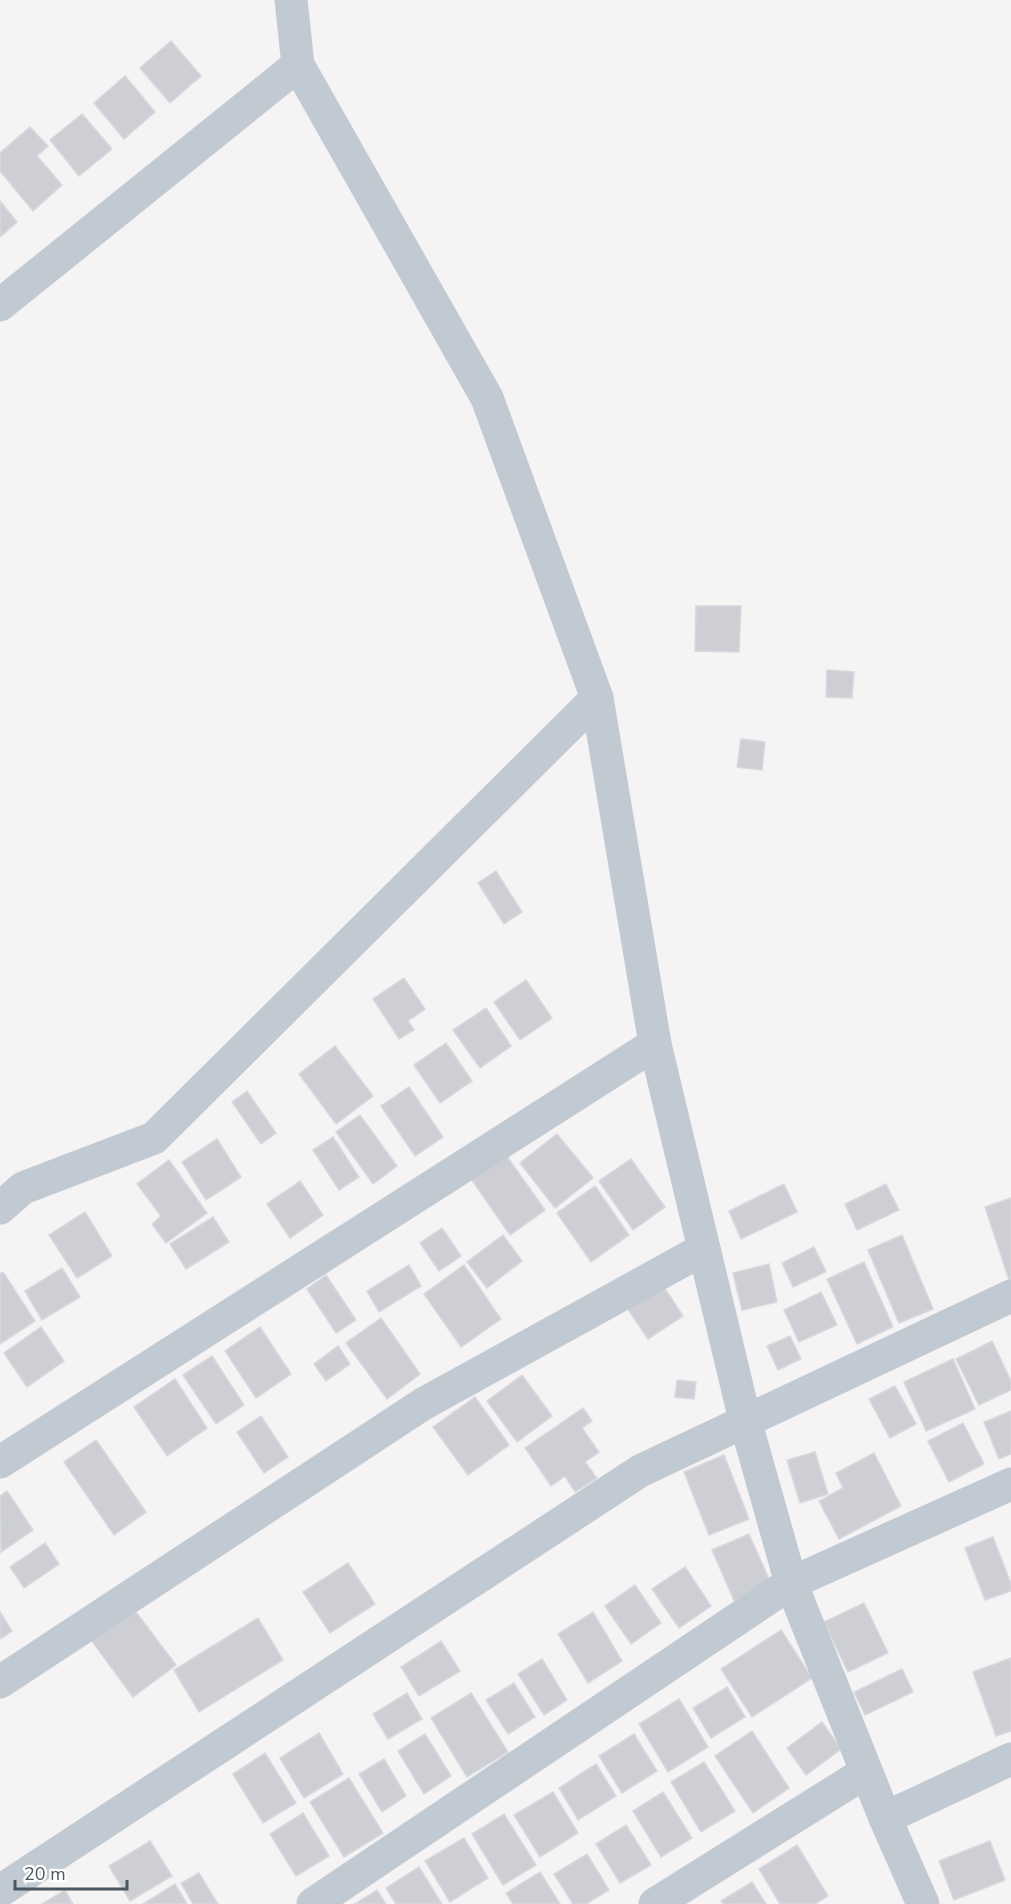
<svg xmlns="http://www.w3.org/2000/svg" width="1011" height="1904" font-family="'Nunito Sans',sans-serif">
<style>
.building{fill:#cdcfd5;stroke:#d7d9de;stroke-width:1.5}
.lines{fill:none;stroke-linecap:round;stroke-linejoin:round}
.minor{stroke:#c1cad2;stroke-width:33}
</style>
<rect width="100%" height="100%" fill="#f5f3f3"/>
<g class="building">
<path d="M 171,41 L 201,76 L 170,103 L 140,68 Z"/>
<path d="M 125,76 L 155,112 L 124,139 L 94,103 Z"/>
<path d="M 82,114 L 112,149 L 79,176 L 50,140 Z"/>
<path d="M 30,127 L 48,146 L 37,156 L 62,185 L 33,211 L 0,171 L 0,153 Z"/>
<path d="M 0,201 L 17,222 L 0,237 Z"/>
<path d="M 696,606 L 741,606 L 739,652 L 695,651 Z"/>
<path d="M 827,670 L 854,672 L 852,698 L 826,697 Z"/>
<path d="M 741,739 L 765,742 L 762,770 L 737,767 Z"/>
<path d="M 496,871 L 522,912 L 504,924 L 478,883 Z"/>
<path d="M 404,978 L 425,1009 L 408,1021 L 414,1030 L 399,1039 L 373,999 Z"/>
<path d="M 526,980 L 552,1018 L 520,1040 L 494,1002 Z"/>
<path d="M 486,1008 L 511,1046 L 480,1068 L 453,1030 Z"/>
<path d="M 446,1043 L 472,1081 L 440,1103 L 414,1065 Z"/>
<path d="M 335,1046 L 373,1096 L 336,1124 L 299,1074 Z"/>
<path d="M 409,1087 L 443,1137 L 415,1156 L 381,1106 Z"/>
<path d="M 247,1091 L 276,1133 L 261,1144 L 232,1102 Z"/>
<path d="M 360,1115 L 397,1166 L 373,1184 L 336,1132 Z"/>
<path d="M 557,1134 L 593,1178 L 555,1208 L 520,1163 Z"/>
<path d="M 333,1137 L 359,1177 L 339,1190 L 313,1150 Z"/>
<path d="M 217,1139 L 241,1177 L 206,1200 L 182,1162 Z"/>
<path d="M 506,1155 L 545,1210 L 510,1235 L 471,1179 Z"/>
<path d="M 631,1159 L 665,1207 L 633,1230 L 599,1181 Z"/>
<path d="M 169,1160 L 207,1213 L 166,1243 L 152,1224 L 161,1216 L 137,1184 Z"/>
<path d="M 300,1181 L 323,1215 L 290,1238 L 267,1204 Z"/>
<path d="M 784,1184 L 797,1212 L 741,1239 L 729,1211 Z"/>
<path d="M 886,1184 L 899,1210 L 857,1230 L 845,1204 Z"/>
<path d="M 595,1186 L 629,1235 L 591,1262 L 557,1213 Z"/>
<path d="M 1011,1198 L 1011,1283 L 1010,1283 L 985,1207 Z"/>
<path d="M 85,1212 L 112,1256 L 77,1278 L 49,1235 Z"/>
<path d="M 213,1217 L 229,1242 L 186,1269 L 170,1244 Z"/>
<path d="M 442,1228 L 461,1256 L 439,1271 L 420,1243 Z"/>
<path d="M 503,1235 L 522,1261 L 487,1288 L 467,1262 Z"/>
<path d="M 902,1235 L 933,1309 L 899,1323 L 868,1250 Z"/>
<path d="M 814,1247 L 826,1272 L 793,1287 L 782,1263 Z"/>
<path d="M 864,1262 L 893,1327 L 857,1344 L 827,1279 Z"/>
<path d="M 769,1264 L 777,1302 L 742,1310 L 733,1273 Z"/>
<path d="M 409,1265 L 421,1286 L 379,1312 L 367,1291 Z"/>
<path d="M 464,1265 L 501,1319 L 461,1347 L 424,1294 Z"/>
<path d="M 62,1268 L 80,1297 L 42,1320 L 25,1291 Z"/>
<path d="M 3,1272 L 35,1321 L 0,1344 L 0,1274 Z"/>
<path d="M 326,1275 L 356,1320 L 336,1333 L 307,1289 Z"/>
<path d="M 662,1284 L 683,1316 L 648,1339 L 627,1308 Z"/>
<path d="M 821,1292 L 837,1325 L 799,1342 L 784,1310 Z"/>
<path d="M 381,1318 L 420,1374 L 387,1399 L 346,1343 Z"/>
<path d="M 41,1327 L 64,1361 L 27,1387 L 4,1353 Z"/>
<path d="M 260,1327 L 291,1374 L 256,1398 L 225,1351 Z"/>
<path d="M 790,1336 L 801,1359 L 778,1370 L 767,1346 Z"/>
<path d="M 992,1341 L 1011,1381 L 1011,1390 L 979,1405 L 956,1359 Z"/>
<path d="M 338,1346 L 350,1364 L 326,1381 L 314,1364 Z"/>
<path d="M 212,1356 L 244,1405 L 216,1424 L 183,1375 Z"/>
<path d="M 953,1359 L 975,1409 L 926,1431 L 904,1382 Z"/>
<path d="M 522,1375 L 552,1416 L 517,1442 L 487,1401 Z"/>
<path d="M 175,1379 L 207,1428 L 167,1456 L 134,1407 Z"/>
<path d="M 677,1380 L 696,1382 L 694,1399 L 675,1397 Z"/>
<path d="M 895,1386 L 916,1424 L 890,1438 L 869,1399 Z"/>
<path d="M 475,1397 L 509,1445 L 468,1475 L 433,1427 Z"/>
<path d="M 583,1408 L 592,1421 L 582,1428 L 599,1452 L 585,1462 L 597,1478 L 575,1492 L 565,1476 L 551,1486 L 525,1448 Z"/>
<path d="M 1011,1411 L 1011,1454 L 999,1459 L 984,1422 Z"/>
<path d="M 261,1416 L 288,1457 L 264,1473 L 237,1432 Z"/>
<path d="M 963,1423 L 984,1464 L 949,1482 L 928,1441 Z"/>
<path d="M 96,1440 L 146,1512 L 114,1535 L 64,1462 Z"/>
<path d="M 815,1452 L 828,1494 L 800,1503 L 787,1460 Z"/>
<path d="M 874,1453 L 901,1506 L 839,1539 L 819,1501 L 843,1488 L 836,1473 Z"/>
<path d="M 724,1455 L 749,1519 L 709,1535 L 684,1472 Z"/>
<path d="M 7,1491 L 33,1530 L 1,1552 L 0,1496 Z"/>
<path d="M 749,1534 L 773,1588 L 736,1605 L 712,1550 Z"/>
<path d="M 993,1537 L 1011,1584 L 1011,1591 L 985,1600 L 965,1548 Z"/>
<path d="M 45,1543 L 59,1564 L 24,1588 L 10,1567 Z"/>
<path d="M 348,1563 L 375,1604 L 330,1633 L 303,1592 Z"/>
<path d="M 685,1567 L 711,1606 L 679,1628 L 652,1589 Z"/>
<path d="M 635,1585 L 661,1623 L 631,1644 L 605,1606 Z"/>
<path d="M 864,1603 L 888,1653 L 848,1672 L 824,1622 Z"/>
<path d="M 133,1608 L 176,1665 L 133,1697 L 91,1640 Z"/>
<path d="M 0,1612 L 12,1631 L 0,1639 Z"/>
<path d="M 593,1612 L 622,1661 L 588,1683 L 558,1634 Z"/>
<path d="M 258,1618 L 283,1660 L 199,1712 L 174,1670 Z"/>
<path d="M 781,1630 L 812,1678 L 752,1717 L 721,1669 Z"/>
<path d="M 441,1641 L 460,1671 L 419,1696 L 401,1667 Z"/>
<path d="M 1011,1658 L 1011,1731 L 996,1736 L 973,1672 Z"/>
<path d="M 542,1659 L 567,1700 L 544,1715 L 518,1674 Z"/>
<path d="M 902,1669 L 913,1692 L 865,1715 L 854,1692 Z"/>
<path d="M 514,1683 L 535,1717 L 508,1734 L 486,1700 Z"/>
<path d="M 727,1687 L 745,1717 L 711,1738 L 693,1708 Z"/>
<path d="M 407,1693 L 422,1719 L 388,1739 L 373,1714 Z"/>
<path d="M 471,1693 L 508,1752 L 467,1777 L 431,1718 Z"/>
<path d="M 679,1699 L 708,1747 L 668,1772 L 639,1724 Z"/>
<path d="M 822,1722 L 841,1749 L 806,1775 L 787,1748 Z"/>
<path d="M 752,1731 L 789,1788 L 753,1813 L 715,1756 Z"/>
<path d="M 319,1733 L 343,1774 L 304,1798 L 280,1758 Z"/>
<path d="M 425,1734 L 451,1776 L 424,1794 L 398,1751 Z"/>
<path d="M 634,1734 L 657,1771 L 622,1793 L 599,1756 Z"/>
<path d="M 265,1753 L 296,1803 L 263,1823 L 233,1774 Z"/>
<path d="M 384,1759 L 406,1796 L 382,1812 L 359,1774 Z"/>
<path d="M 704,1762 L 735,1811 L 701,1832 L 671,1782 Z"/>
<path d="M 596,1764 L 616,1796 L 578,1820 L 559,1788 Z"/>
<path d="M 349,1778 L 383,1833 L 344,1857 L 310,1802 Z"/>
<path d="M 553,1792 L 578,1833 L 540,1857 L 514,1815 Z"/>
<path d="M 663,1792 L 692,1838 L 661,1857 L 633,1811 Z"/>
<path d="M 303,1813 L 329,1856 L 296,1876 L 270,1834 Z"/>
<path d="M 504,1814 L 536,1865 L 503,1885 L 472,1834 Z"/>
<path d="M 626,1825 L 651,1865 L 620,1883 L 596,1844 Z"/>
<path d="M 464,1838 L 488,1878 L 450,1902 L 425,1861 Z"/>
<path d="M 150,1841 L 172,1876 L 130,1901 L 109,1866 Z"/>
<path d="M 990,1841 L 1005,1880 L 954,1900 L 939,1861 Z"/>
<path d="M 797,1845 L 828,1896 L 815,1904 L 780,1904 L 759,1869 Z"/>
<path d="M 587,1854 L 609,1890 L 586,1904 L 573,1904 L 554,1874 Z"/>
<path d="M 419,1867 L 442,1904 L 396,1904 L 386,1888 Z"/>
<path d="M 540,1872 L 560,1904 L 513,1904 L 506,1893 Z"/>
<path d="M 199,1873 L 218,1904 L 193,1904 L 181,1883 Z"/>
<path d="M 752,1882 L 766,1904 L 723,1904 L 721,1901 Z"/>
<path d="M 175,1884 L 187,1904 L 143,1904 Z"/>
<path d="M 65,1890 L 73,1904 L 42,1904 Z"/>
<path d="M 377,1890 L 386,1904 L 355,1904 Z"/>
</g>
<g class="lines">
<g class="minor">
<path d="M 291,0 L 298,65 L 487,398 L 597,698 L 655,1044 L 745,1420 L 791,1583 L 885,1818 L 923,1904"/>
<path d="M 0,305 L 298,65"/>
<path d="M 0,1208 L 23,1188 L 154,1138 L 597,698"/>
<path d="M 0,1462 L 655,1044"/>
<path d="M 0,1682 L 423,1404 L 704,1249"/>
<path d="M 885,1818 L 1011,1759"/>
<path d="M 0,1891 L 640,1471 L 1011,1296"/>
<path d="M 313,1904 L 791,1583 L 1011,1484"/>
<path d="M 655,1904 L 866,1772"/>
</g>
</g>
<path d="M15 1880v9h112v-9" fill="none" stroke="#4a5661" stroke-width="3"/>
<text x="24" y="1880" font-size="18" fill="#4a5661" stroke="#ffffff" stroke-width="4.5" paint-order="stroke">20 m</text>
</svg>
